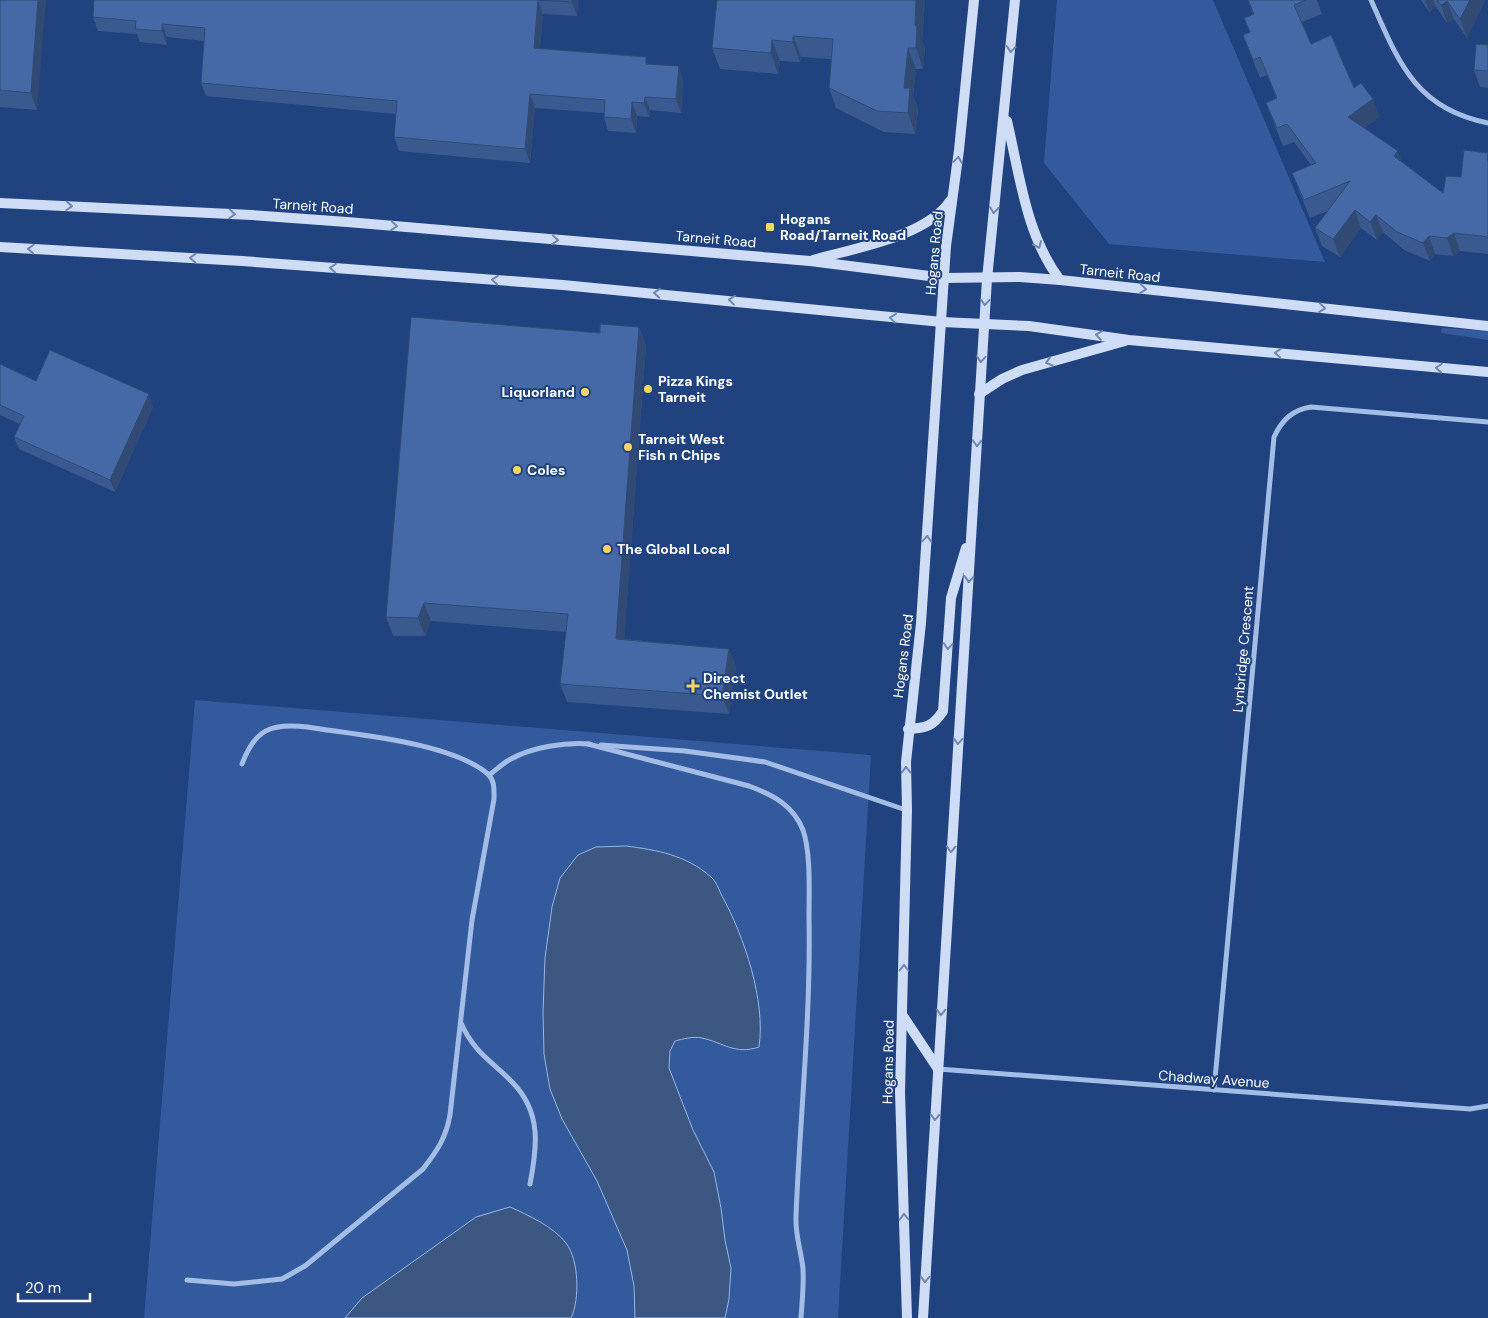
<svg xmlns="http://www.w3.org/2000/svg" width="1488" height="1318" font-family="'DM Sans',sans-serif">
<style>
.green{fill:#335a9c}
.water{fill:#3d5783;stroke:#97b7e9}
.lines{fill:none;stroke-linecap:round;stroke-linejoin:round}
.street{stroke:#a4bde7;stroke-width:5}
.secondary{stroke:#cedcf6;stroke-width:10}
.wall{fill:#3a5a8f}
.shaded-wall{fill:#304a74}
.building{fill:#4469a6;stroke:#304a74}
.oneway{stroke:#6e87b4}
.poi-dot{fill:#f5d664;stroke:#20427e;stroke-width:2}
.labels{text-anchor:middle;stroke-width:4;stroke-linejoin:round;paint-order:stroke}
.street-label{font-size:14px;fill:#fff;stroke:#20427e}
.poi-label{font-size:14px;font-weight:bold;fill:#fff;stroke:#20427e;text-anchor:start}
</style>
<rect width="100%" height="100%" fill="#20427e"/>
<g class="green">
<path d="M 1057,0 L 1213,0 L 1325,262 L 1109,244 L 1044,163 Z"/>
<path d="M 1442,328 L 1488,331 L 1488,340 L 1441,333 Z"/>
<path d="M 195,700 L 871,755 L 838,1318 L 144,1318 Z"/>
</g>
<g class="water">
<path d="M 626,846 C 657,850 686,855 711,877 C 716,881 719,890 722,896 C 744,936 766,1001 759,1047 C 735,1055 724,1043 702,1038 C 693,1036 683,1039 675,1041 L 670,1051 L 669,1068 L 693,1130 L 714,1172 L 721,1208 L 725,1240 L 731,1268 L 729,1299 L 725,1318 L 635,1318 L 634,1286 L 627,1250 L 597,1181 L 562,1119 L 550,1089 L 544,1054 L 543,1012 L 545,958 L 552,907 L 560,878 L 578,855 L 596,847 Z"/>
<path d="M 510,1207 C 528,1215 554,1227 566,1243 C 579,1260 580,1299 571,1318 L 345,1318 L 362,1298 L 476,1217 Z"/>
</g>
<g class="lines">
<g class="street">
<path d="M 1371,0 C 1398,61 1415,109 1488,123"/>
<path d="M 588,744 L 749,786 C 773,795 793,805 803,830 C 811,853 809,892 809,917 C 811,1017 800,1116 796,1216 C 795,1235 801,1250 803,1269 C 804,1285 802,1302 801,1318"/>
<path d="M 601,745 L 685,751 L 765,762 L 906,810"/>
<path d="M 489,775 C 496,770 503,763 511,759 C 532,747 566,742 590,744"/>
<path d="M 461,1023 C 475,1054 492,1061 513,1083 C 542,1113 537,1148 530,1184"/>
<path d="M 938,1069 L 1470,1109 L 1488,1106"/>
<path d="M 1214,1090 L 1274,437 C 1282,420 1292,410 1311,407 L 1488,422"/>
<path d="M 187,1280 L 234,1284 L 282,1279 L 305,1266 L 423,1169 C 437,1151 446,1138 450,1115 L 472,920 L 494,799 C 494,790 495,781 488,774 C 450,742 357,735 307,727 C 271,723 255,729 242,764"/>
</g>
<g class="secondary">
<path d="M 1007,121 C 1020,176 1026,235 1060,280"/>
<path d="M 0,203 L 252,215 L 347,222 L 810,261 L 945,278 L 1020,277 L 1060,280 L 1488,326"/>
<path d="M 0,247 L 242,261 L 563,285 L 942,322 L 1029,326 L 1129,340 L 1488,372"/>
<path d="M 813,260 C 854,248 926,237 950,201"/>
<path d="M 979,394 L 1002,379 L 1022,370 L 1125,341"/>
<path d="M 908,729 C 925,728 933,727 943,711 L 951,598 L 966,548"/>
<path d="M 903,1016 L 938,1069"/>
<path d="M 907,1318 L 900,1092 L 907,810 L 906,762 L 921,623 L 946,246 L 959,150 L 974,0"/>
<path d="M 923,1318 L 987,279 L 1015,0"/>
</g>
</g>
<g class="wall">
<path d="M 0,0 L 37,110 L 0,107 Z"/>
<path d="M 94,0 L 578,0 L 577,16 L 543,14 L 540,48 L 649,64 L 683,80 L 681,113 L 650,110 L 649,117 L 637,116 L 636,133 L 608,131 L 604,117 L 604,113 L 535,108 L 530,163 L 399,151 L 394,137 L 396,114 L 206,96 L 201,83 L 204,41 L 167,37 L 167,45 L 140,42 L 137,34 L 98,31 L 93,17 Z"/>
<path d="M 717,0 L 925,0 L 922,41 L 925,47 L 923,69 L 916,69 L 913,96 L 918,109 L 915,134 L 884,132 L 836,108 L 829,88 L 831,59 L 801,57 L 800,62 L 780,61 L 778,74 L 720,69 L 712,48 Z"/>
<path d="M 1248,0 L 1317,0 L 1322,14 L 1302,22 L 1311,44 L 1354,88 L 1373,99 L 1379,117 L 1364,128 L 1401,161 L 1443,193 L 1488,153 L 1488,254 L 1460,251 L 1453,256 L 1435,254 L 1430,261 L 1404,250 L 1383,232 L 1377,240 L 1361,228 L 1340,257 L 1322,246 L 1315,228 L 1328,211 L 1310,218 L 1299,191 L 1292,173 L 1311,165 L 1294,142 L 1283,146 L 1273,121 L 1266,103 L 1276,98 L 1267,75 L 1260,78 L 1243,35 L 1250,33 L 1244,18 L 1253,14 Z"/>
<path d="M 1421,0 L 1485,0 L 1467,38 L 1454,19 L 1447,23 L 1436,7 L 1429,12 Z"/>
<path d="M 1488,45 L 1488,88 L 1480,87 L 1474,70 Z"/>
<path d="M 639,327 L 646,345 L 624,639 L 729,649 L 736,667 L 729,714 L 567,702 L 560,684 L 566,632 L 431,621 L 425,636 L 393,636 L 386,617 L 600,333 Z"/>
<path d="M 0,364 L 36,381 L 153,407 L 115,492 L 19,449 L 14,437 L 20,424 L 0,415 Z"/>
</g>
<g class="shaded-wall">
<path d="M 38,0 L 46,0 L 37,110 L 31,93 Z"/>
<path d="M 538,0 L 543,14 L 539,61 L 534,48 Z"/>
<path d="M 572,0 L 578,0 L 577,16 L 572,2 Z"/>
<path d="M 916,0 L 925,0 L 922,41 L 925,47 L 923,69 L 916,48 L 915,26 Z"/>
<path d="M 1425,0 L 1433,0 L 1436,7 L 1429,12 Z"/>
<path d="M 1470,0 L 1485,0 L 1467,38 L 1460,19 Z"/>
<path d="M 1447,1 L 1454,19 L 1447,23 L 1441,5 Z"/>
<path d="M 162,24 L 167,37 L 167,45 L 162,31 Z"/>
<path d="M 793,36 L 801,57 L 800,62 L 793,42 Z"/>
<path d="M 772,40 L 780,61 L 778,74 L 771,53 Z"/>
<path d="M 908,48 L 916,69 L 913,96 L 918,109 L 915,134 L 908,113 L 904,88 Z"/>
<path d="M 679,66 L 683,80 L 681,113 L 676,99 Z"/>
<path d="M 530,94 L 535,108 L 530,163 L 525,149 Z"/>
<path d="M 645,97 L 650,110 L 649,117 L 644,103 Z"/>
<path d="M 1373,99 L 1379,117 L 1354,135 L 1348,117 Z"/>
<path d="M 632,102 L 637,116 L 636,133 L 631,119 Z"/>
<path d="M 1398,151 L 1404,169 L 1394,156 Z"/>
<path d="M 1355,210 L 1361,228 L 1340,257 L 1333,239 Z"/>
<path d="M 1376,215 L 1383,232 L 1377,240 L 1370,222 Z"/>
<path d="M 1454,233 L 1460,251 L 1453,256 L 1447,238 Z"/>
<path d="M 1429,236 L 1435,254 L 1430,261 L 1423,243 Z"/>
<path d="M 639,327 L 646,345 L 623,657 L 616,639 Z"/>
<path d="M 149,394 L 153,407 L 115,492 L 110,480 Z"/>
<path d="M 424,603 L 431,621 L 425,636 L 418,618 Z"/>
<path d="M 729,649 L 736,667 L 729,714 L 722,696 Z"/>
</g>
<g class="building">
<path d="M 0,0 L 38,0 L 31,93 L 0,90 Z"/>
<path d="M 94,0 L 538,0 L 534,48 L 646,57 L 646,64 L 679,66 L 676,99 L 645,97 L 644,103 L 632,102 L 631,119 L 604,117 L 605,100 L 530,94 L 525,149 L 394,137 L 397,101 L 201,83 L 205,28 L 162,24 L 162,31 L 135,29 L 136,21 L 93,17 Z"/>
<path d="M 538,0 L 572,0 L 572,2 Z"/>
<path d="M 717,0 L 916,0 L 915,26 L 917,26 L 916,48 L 908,48 L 904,88 L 910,88 L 908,113 L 877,111 L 829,88 L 833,39 L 793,36 L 793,42 L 772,40 L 771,53 L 712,48 Z"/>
<path d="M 1248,0 L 1306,0 L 1294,5 L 1311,44 L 1331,35 L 1354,88 L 1361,83 L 1373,99 L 1348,117 L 1398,151 L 1394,156 L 1443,193 L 1446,176 L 1461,177 L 1464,150 L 1488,153 L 1487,160 L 1488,160 L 1488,237 L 1454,233 L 1447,238 L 1429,236 L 1423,243 L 1397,232 L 1376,215 L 1370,222 L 1355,210 L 1333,239 L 1315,228 L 1350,181 L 1304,200 L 1292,173 L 1316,163 L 1287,124 L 1277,128 L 1266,103 L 1277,98 L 1260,57 L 1253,60 L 1243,35 L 1250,32 L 1244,18 L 1254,14 Z"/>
<path d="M 1437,0 L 1470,0 L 1460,19 L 1447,1 L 1441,5 Z"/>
<path d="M 1476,44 L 1488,45 L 1488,71 L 1474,70 Z"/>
<path d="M 411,317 L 600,333 L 600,324 L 639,327 L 616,639 L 729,649 L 722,696 L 560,684 L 568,614 L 424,603 L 418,618 L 386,617 Z"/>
<path d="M 50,350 L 149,394 L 110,480 L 14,437 L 24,416 L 0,405 L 0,364 L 36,381 Z"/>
</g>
<defs><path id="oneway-chevron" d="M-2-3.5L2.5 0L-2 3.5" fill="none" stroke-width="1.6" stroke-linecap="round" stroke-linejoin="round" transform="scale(1.25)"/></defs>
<g class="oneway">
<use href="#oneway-chevron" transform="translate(1011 49) rotate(95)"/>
<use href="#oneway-chevron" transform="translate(958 160) rotate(-82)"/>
<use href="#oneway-chevron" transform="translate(69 206) rotate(3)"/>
<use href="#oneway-chevron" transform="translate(994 210) rotate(97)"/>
<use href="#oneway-chevron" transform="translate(232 214) rotate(3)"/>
<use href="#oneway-chevron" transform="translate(394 226) rotate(5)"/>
<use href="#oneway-chevron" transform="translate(555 240) rotate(5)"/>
<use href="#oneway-chevron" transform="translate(1038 245) rotate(66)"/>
<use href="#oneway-chevron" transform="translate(31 249) rotate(-177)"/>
<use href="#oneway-chevron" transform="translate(193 258) rotate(-177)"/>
<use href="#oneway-chevron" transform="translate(333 268) rotate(-176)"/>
<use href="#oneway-chevron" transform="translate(495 280) rotate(-176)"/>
<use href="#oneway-chevron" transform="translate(1143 289) rotate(6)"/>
<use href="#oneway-chevron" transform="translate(657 293) rotate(-175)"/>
<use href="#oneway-chevron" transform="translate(732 300) rotate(-174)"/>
<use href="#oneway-chevron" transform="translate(985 302) rotate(94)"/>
<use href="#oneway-chevron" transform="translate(1322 308) rotate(6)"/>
<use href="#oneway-chevron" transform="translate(893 318) rotate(-173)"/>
<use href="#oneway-chevron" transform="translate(1099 335) rotate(-172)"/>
<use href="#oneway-chevron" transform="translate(1278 353) rotate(-175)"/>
<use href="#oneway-chevron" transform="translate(981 359) rotate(94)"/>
<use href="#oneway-chevron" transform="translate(1049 362) rotate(164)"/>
<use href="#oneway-chevron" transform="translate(1439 368) rotate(-175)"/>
<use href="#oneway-chevron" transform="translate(977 443) rotate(93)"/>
<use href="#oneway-chevron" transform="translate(927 539) rotate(-86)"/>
<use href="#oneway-chevron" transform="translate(969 579) rotate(94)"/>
<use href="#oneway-chevron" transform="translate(948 646) rotate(94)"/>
<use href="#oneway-chevron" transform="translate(958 741) rotate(94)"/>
<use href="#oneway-chevron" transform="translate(906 770) rotate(-91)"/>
<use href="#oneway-chevron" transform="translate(951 849) rotate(93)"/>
<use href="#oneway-chevron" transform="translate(904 968) rotate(-89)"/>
<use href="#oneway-chevron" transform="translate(941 1012) rotate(93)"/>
<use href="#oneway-chevron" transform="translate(935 1117) rotate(93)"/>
<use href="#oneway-chevron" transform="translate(904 1217) rotate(-92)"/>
<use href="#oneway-chevron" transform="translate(925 1279) rotate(93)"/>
</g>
<g class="poi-dot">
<rect x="765" y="222" width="10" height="10" rx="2.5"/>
<circle cx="648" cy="389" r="5"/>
<circle cx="585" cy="392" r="5"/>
<circle cx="628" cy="447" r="5"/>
<circle cx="517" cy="470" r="5"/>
<circle cx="607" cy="549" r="5"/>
<path d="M690.5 678.5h5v5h5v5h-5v5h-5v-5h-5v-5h5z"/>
</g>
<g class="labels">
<g class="street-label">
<text transform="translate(313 206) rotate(4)" y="5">Tarneit Road</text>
<text transform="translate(716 239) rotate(5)" y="5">Tarneit Road</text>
<text transform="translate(934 253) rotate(-85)" y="5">Hogans Road</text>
<text transform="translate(1120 273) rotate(6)" y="5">Tarneit Road</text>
<text transform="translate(1243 649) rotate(-85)" y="5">Lynbridge Crescent</text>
<text transform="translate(903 656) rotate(-83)" y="5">Hogans Road</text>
<text transform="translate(888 1062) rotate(-89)" y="5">Hogans Road</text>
<text transform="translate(1214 1079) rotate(4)" y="5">Chadway Avenue</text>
</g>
<g class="poi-label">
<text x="780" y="224">Hogans<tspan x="780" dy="16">Road/Tarneit Road</tspan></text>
<text x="658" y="386">Pizza Kings<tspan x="658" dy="16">Tarneit</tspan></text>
<text x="575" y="397" text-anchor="end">Liquorland</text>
<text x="638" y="444">Tarneit West<tspan x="638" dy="16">Fish n Chips</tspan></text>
<text x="527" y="475">Coles</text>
<text x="617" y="554">The Global Local</text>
<text x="703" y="683">Direct<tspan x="703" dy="16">Chemist Outlet</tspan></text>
</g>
</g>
<path d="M18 1293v8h72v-8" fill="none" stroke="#ffffff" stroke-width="2.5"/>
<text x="25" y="1293" font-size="15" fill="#ffffff" stroke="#20427e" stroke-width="4" paint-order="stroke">20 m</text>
</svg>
